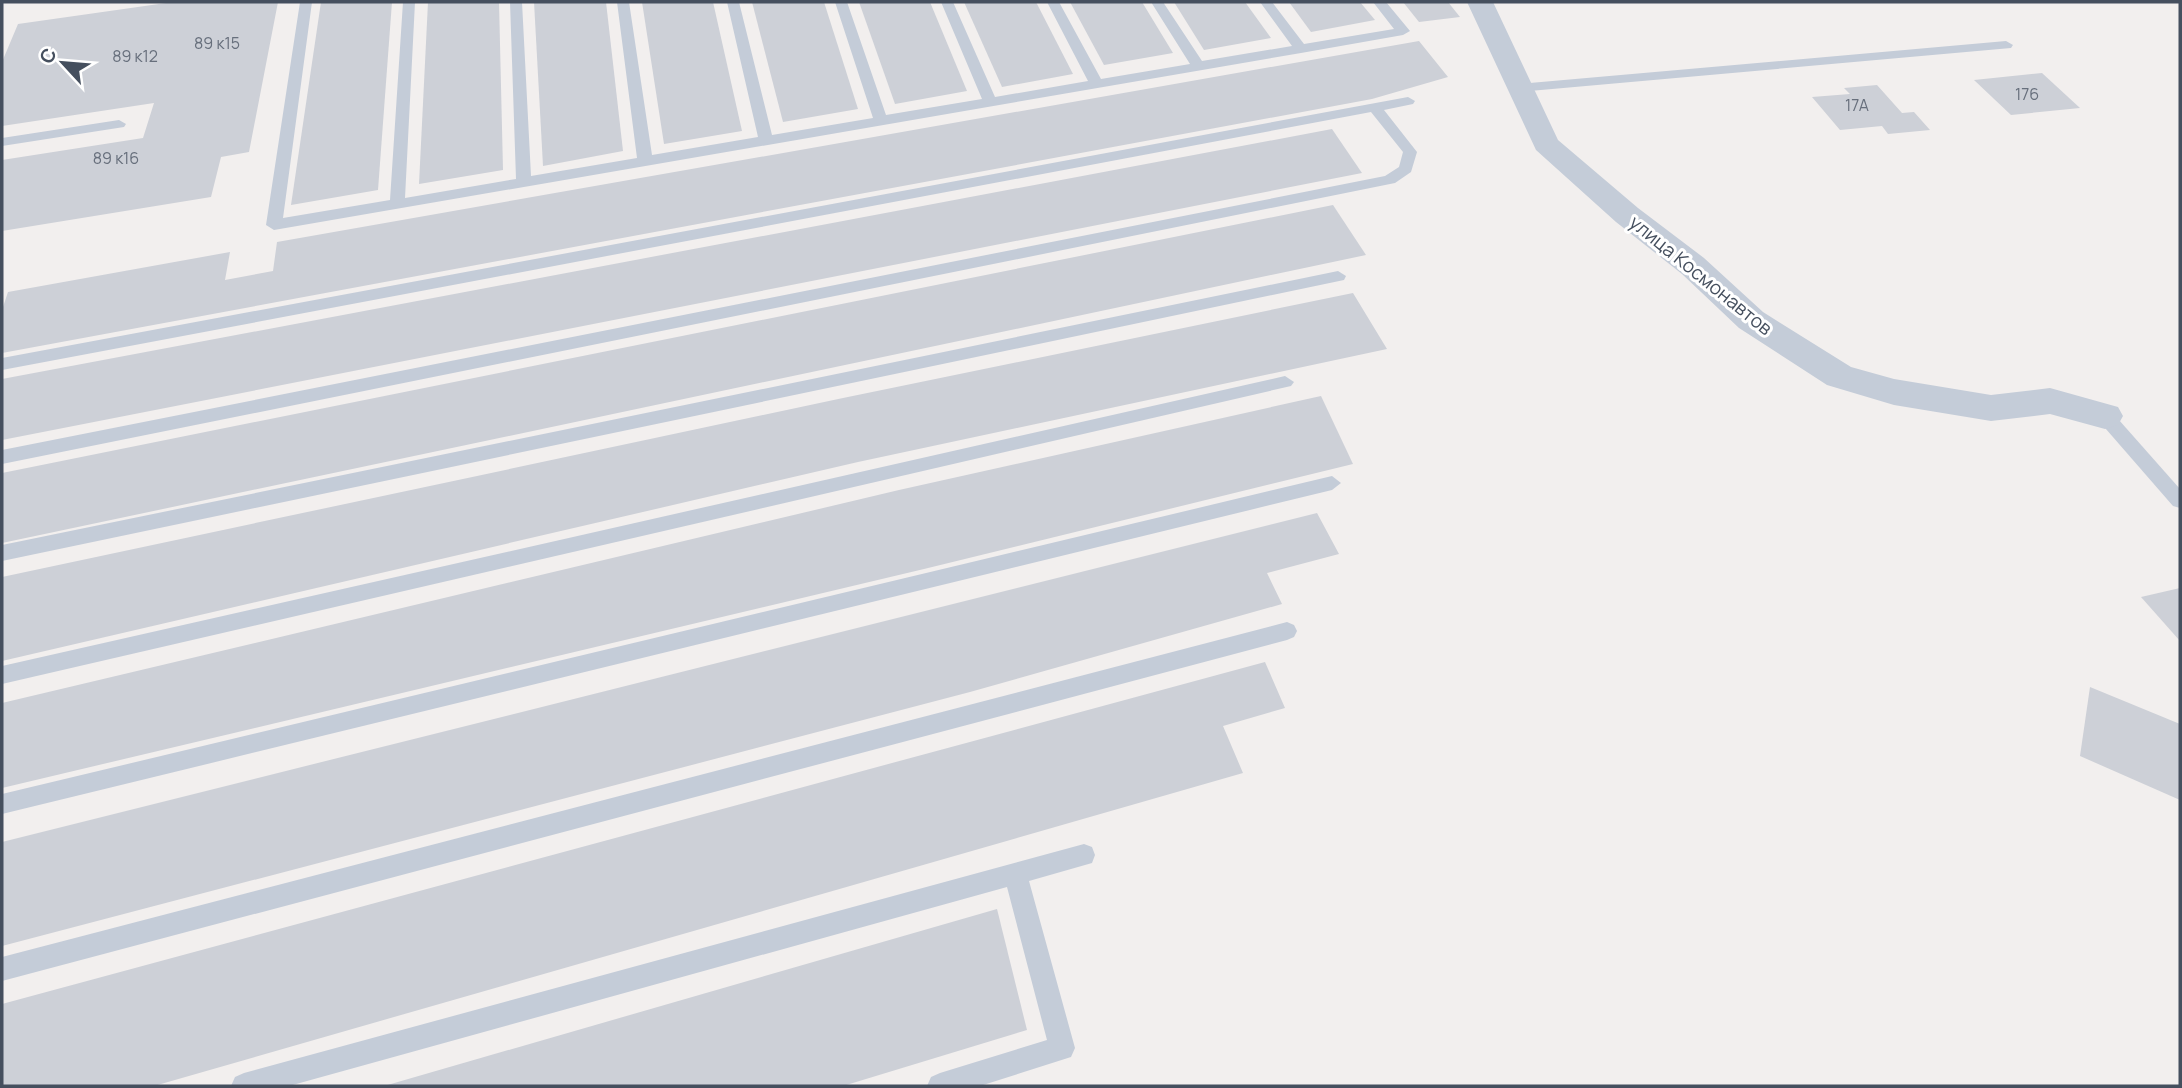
<svg xmlns="http://www.w3.org/2000/svg" width="2182" height="1088" font-family="Manrope,sans-serif">
<style>
.building{fill:#cdd0d7}
.lines{fill:none;stroke-linecap:round;stroke-linejoin:round}
.lane{fill:#c4ccd8;fill-rule:evenodd}
.street{fill:#c4ccd8;fill-rule:evenodd}
.labels{text-anchor:middle;stroke-width:6;stroke-linejoin:round;paint-order:stroke}
.number-label{font-size:16px;fill:#676f7c}
.street-label{font-size:19px;fill:#454f5e;stroke:#fff}
</style>
<rect width="100%" height="100%" fill="#f2efee"/>
<g class="building">
<path d="M 173,2 L 278,2 L 249,152 L 221,157 L 211,197 L 2,231 L 2,160 L 143,138 L 154,103 L 2,126 L 2,62 L 18,24 Z"/>
<path d="M 321,2 L 392,2 L 378,190 L 291,205 Z"/>
<path d="M 428,2 L 499,2 L 503,170 L 419,184 Z"/>
<path d="M 534,2 L 606,2 L 623,151 L 543,166 Z"/>
<path d="M 642,2 L 713,2 L 742,131 L 664,144 Z"/>
<path d="M 752,2 L 824,2 L 858,109 L 783,122 Z"/>
<path d="M 859,2 L 930,2 L 967,91 L 895,104 Z"/>
<path d="M 964,2 L 1036,2 L 1073,74 L 1002,87 Z"/>
<path d="M 1070,2 L 1142,2 L 1173,53 L 1104,65 Z"/>
<path d="M 1174,2 L 1245,2 L 1271,38 L 1204,50 Z"/>
<path d="M 1289,2 L 1360,2 L 1375,20 L 1311,32 Z"/>
<path d="M 1403,2 L 1448,2 L 1460,17 L 1419,22 Z"/>
<path d="M 1419,41 L 1448,77 L 1372,99 L 2,353 L 2,310 L 8,292 L 230,252 L 225,280 L 273,271 L 277,242 Z"/>
<path d="M 2042,73 L 2080,108 L 2011,115 L 1974,80 Z"/>
<path d="M 1877,85 L 1902,113 L 1914,112 L 1930,130 L 1888,134 L 1882,126 L 1840,130 L 1812,97 L 1850,94 L 1844,88 Z"/>
<path d="M 1332,129 L 1362,173 L 2,440 L 2,379 Z"/>
<path d="M 1333,205 L 1366,255 L 2,543 L 2,473 Z"/>
<path d="M 1353,293 L 1387,349 L 858,462 L 2,661 L 2,577 L 843,398 Z"/>
<path d="M 1321,396 L 1353,464 L 924,569 L 2,788 L 2,703 L 899,490 Z"/>
<path d="M 1317,513 L 1339,554 L 1267,573 L 1282,604 L 970,692 L 2,946 L 2,842 Z"/>
<path d="M 2180,588 L 2180,641 L 2141,597 Z"/>
<path d="M 1265,662 L 1285,708 L 1223,726 L 1243,773 L 154,1086 L 2,1086 L 2,1004 Z"/>
<path d="M 2090,687 L 2180,724 L 2180,800 L 2080,756 Z"/>
<path d="M 997,909 L 1027,1030 L 843,1086 L 384,1086 Z"/>
</g>
<g class="lines">
<g class="lane">
<path d="M 300,2 L 312,2 L 283,218 L 390,200 L 403,2 L 415,2 L 405,198 L 516,179 L 510,2 L 522,2 L 531,176 L 637,158 L 617,2 L 629,2 L 652,155 L 758,137 L 727,2 L 739,2 L 772,135 L 873,118 L 835,2 L 847,2 L 886,115 L 982,99 L 941,2 L 953,2 L 995,97 L 1088,81 L 1047,2 L 1059,2 L 1101,79 L 1190,64 L 1151,2 L 1163,2 L 1202,61 L 1292,46 L 1260,2 L 1272,2 L 1304,44 L 1394,29 L 1373,2 L 1386,2 L 1410,31 L 1403,35 L 1301,53 L 274,230 L 266,225 Z"/>
<path d="M 2006,41 L 2013,45 L 2011,48 L 1519,92 L 1512,88 L 1519,84 Z"/>
<path d="M 1408,97 L 1415,101 L 1413,104 L 1384,110 L 1417,152 L 1411,172 L 1395,183 L 2,464 L 2,450 L 1385,176 L 1399,167 L 1403,152 L 1371,112 L 2,370 L 2,358 Z"/>
<path d="M 119,120 L 126,124 L 124,127 L 2,146 L 2,138 Z"/>
<path d="M 1338,271 L 1346,276 L 1344,280 L 2,561 L 2,545 Z"/>
<path d="M 1285,376 L 1294,382 L 1291,386 L 2,684 L 2,666 Z"/>
<path d="M 2105,409 L 2111,411 L 2180,489 L 2180,508 L 2173,506 L 2099,421 L 2096,416 L 2099,411 Z"/>
<path d="M 1332,476 L 1341,483 L 1332,490 L 2,814 L 2,794 Z"/>
<path d="M 1287,622 L 1294,625 L 1297,631 L 1294,637 L 1287,640 L 2,981 L 2,957 Z"/>
<path d="M 1084,844 L 1092,847 L 1095,855 L 1092,863 L 1029,881 L 1075,1048 L 1071,1057 L 980,1086 L 927,1086 L 931,1077 L 940,1073 L 1047,1040 L 1007,887 L 289,1086 L 231,1086 L 235,1077 L 244,1073 Z"/>
</g>
<path class="street" d="M 1467,2 L 1493,2 L 1558,140 L 1638,208 L 1704,258 L 1763,312 L 1851,367 L 1894,379 L 1991,395 L 2050,388 L 2118,407 L 2123,416 L 2118,425 L 2105,429 L 2050,414 L 1991,421 L 1894,405 L 1827,385 L 1739,328 L 1682,274 L 1616,222 L 1536,150 Z"/>
</g>
<g class="labels">
<g class="number-label">
<text x="217" y="49">89 к15</text>
<text x="135" y="62">89 к12</text>
<text x="2027" y="100">176</text>
<text x="1857" y="111">17А</text>
<text x="116" y="164">89 к16</text>
</g>
<g class="street-label">
<text transform="translate(1701 275) rotate(39)" y="7">улица Космонавтов</text>
</g>
</g>
<rect width="2182" height="1088" fill="none" stroke="#454f5e" stroke-width="7"/>
<g transform="translate(63 63) rotate(296)" stroke="#ffffff" stroke-width="5" paint-order="stroke">
<path d="M0-5L12 26L0 18L-12 26Z" fill="#454f5e"/>
<text y="-10" font-size="19" font-weight="bold" text-anchor="middle" fill="#454f5e">С</text>
</g>
</svg>
